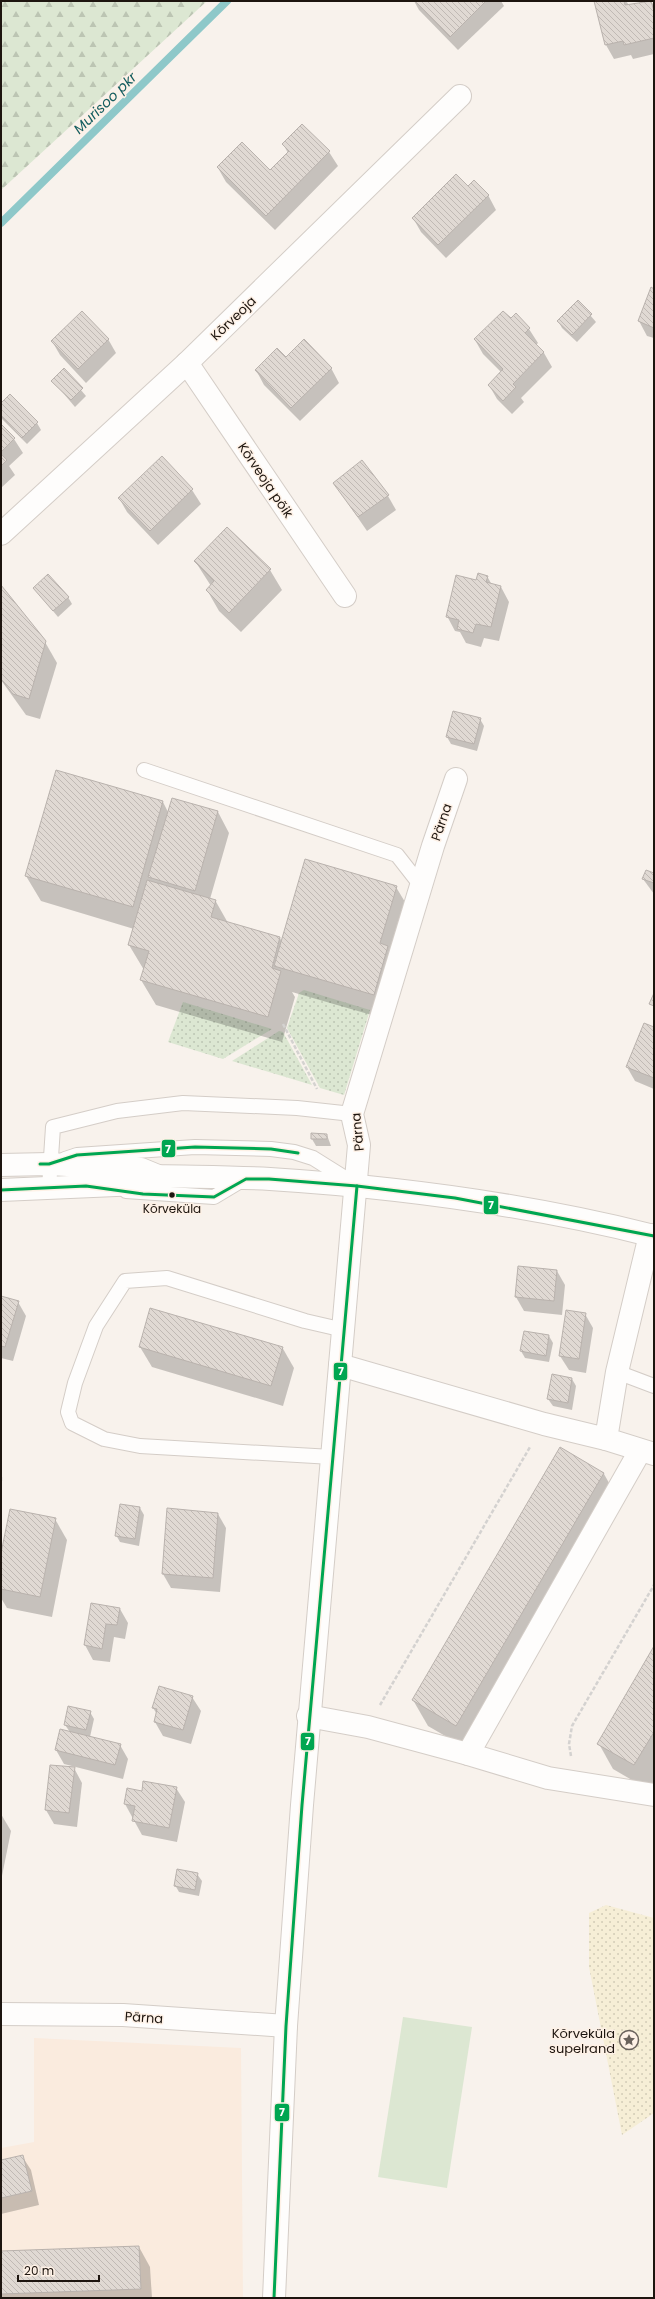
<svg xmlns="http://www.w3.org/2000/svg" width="655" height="2299" font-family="Poppins,sans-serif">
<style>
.built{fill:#faebde}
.grass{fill:url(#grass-dots)}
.forest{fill:url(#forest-firs)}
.sand{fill:url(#sand-dots)}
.garden{fill:#dce7d2}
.shadow{fill:#0003}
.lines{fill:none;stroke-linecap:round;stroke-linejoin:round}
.stream{stroke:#8ec8c9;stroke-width:8}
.building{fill:url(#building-back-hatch);stroke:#b9b2ad}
.lane-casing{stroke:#d4cdc7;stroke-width:16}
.street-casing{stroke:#d4cdc7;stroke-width:24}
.secondary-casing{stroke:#d4cdc7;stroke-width:24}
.path{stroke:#d4d2d0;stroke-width:2.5;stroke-dasharray:4 2;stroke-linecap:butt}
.lane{stroke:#fefdfc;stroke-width:14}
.street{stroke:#fefdfc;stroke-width:22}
.secondary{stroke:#fefdfc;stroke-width:22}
.bus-1-casing{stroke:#fef1e6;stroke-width:6}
.bus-1{stroke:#00a651;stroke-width:3}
.bus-dot{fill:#1d150f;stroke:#fef1e6;stroke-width:1.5}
.labels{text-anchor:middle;stroke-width:3;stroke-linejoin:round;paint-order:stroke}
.bus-label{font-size:12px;fill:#1d150f;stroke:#fef1e6}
.street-label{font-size:13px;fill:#1d150f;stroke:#fef1e6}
.poi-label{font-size:13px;fill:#1d150f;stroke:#fef1e6;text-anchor:end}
.water-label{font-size:14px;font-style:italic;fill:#145d60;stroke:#fef1e6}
.line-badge{stroke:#fef1e6;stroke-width:1.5}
.badge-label{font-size:11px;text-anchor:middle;font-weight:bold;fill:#fff}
</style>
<defs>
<pattern id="grass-dots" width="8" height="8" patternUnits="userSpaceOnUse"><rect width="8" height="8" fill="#dce7d2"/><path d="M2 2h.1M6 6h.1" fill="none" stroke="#bcc5b3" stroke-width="1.8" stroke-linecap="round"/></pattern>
<pattern id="forest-firs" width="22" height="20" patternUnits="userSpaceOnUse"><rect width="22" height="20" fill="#dce7d2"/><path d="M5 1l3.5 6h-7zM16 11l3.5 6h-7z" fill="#bcc5b3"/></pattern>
<pattern id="sand-dots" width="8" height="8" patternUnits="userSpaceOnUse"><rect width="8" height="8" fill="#f6eed6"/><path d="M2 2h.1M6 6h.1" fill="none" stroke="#d2cbb6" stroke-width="1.8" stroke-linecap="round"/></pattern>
<pattern id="building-back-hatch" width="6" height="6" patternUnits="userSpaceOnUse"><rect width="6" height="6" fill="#e0d9d3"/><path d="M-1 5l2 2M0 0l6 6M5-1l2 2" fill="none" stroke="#c0b9b4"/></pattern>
</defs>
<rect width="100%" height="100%" fill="#f8f2ec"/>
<path class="built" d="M 34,2038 L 241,2048 L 243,2298 L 1,2298 L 1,2148 L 34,2142 Z"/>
<g class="grass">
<path d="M 304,990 L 370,1010 L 344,1095 L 320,1088 L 287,1028 L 299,993 Z"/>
<path d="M 183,1002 L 272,1029 L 223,1059 L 168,1042 Z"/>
<path d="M 279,1031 L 283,1032 L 312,1085 L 232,1061 Z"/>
</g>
<path class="forest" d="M 1,1 L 207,1 L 1,190 Z"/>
<path class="sand" d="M 606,1905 L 654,1918 L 654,2113 L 622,2135 L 589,1967 L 589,1913 Z"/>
<path class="garden" d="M 403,2017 L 472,2027 L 447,2188 L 378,2177 Z"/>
<g class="shadow">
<path d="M 414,1 L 501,1 L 504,6 L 458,50 L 419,10 Z"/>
<path d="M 595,1 L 626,1 L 629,5 L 651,1 L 654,6 L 654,54 L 633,59 L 631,55 L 614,59 L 606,45 Z"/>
<path d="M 302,125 L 329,152 L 338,166 L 275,230 L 226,182 L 218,168 L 270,172 L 288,153 L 283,144 Z"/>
<path d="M 468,188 L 488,195 L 496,210 L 446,258 L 421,232 L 413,218 Z"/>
<path d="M 652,289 L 654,290 L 654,338 L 647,336 L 639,321 Z"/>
<path d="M 578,301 L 596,322 L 577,342 L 562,328 L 558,321 Z"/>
<path d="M 516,314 L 529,329 L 538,343 L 536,345 L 544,353 L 552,367 L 521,398 L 524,402 L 512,414 L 497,399 L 489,385 L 501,372 L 483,354 L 475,340 L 511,320 Z"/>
<path d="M 108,339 L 116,353 L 86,383 L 60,355 L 52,341 Z"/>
<path d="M 286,358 L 331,368 L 339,383 L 300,421 L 264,385 L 256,370 Z"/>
<path d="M 64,370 L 86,396 L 75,407 L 53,381 Z"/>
<path d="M 1,404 L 37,423 L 41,430 L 27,444 L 1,418 Z"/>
<path d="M 1,425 L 14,439 L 23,453 L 9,466 L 15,475 L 1,488 Z"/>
<path d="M 162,458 L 192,490 L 201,504 L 158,545 L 127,512 L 119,498 Z"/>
<path d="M 334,483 L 388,496 L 396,510 L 367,531 Z"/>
<path d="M 195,561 L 270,570 L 282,590 L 241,632 L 219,611 L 207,590 L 211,586 Z"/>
<path d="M 487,576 L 492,585 L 501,587 L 509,602 L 499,641 L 484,638 L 481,647 L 466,643 L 460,632 L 455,631 L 447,616 L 476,581 Z"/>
<path d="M 1,586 L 45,642 L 57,663 L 40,719 L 26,715 L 1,680 Z"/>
<path d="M 34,588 L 68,597 L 72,604 L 58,617 Z"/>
<path d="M 480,719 L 484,726 L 477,751 L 451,744 L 447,737 Z"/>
<path d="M 56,771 L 163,802 L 168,812 L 218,812 L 229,833 L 210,899 L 215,900 L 228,923 L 280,938 L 282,942 L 396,887 L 411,912 L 389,1020 L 292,992 L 295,997 L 282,1042 L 156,1005 L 141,980 L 144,970 L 129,945 L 134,929 L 41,901 L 26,876 Z"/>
<path d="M 654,874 L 654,894 L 643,879 Z"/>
<path d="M 654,1028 L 654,1089 L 635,1081 L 627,1067 Z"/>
<path d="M 327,1135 L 331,1146 L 316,1146 L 312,1139 Z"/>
<path d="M 557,1271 L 565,1285 L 562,1315 L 524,1311 L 516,1297 Z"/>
<path d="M 1,1297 L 18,1302 L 26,1316 L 13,1361 L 1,1358 Z"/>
<path d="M 585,1314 L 593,1328 L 586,1373 L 569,1370 L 560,1356 Z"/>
<path d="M 549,1336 L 553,1343 L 549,1362 L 525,1358 L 521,1351 Z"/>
<path d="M 140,1347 L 282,1347 L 294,1368 L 283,1406 L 152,1367 Z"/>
<path d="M 572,1379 L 576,1386 L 572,1410 L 553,1406 L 548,1399 Z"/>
<path d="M 561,1449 L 604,1474 L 618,1499 L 471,1751 L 428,1726 L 413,1700 Z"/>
<path d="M 140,1508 L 144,1515 L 139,1546 L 120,1542 L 116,1535 Z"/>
<path d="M 218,1514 L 226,1528 L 220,1592 L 171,1588 L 163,1574 Z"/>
<path d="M 55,1519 L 67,1540 L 52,1617 L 7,1608 L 1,1598 L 1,1558 Z"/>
<path d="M 92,1604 L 120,1609 L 128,1623 L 125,1639 L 114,1637 L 110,1662 L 93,1660 L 85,1645 Z"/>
<path d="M 654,1648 L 654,1782 L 649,1790 L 613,1769 L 599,1744 Z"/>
<path d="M 192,1697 L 201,1711 L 191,1744 L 163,1736 L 155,1722 L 157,1714 L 153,1708 Z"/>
<path d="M 90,1712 L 94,1719 L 90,1737 L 120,1745 L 128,1759 L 123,1779 L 64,1764 L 56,1750 L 70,1732 L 65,1725 Z"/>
<path d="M 74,1768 L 82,1783 L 77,1827 L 54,1824 L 46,1810 Z"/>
<path d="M 176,1788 L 185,1802 L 177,1842 L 142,1835 L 125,1804 L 142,1792 Z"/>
<path d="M 1,1814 L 11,1831 L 1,1881 Z"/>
<path d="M 197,1874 L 202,1881 L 199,1896 L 179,1892 L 175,1885 Z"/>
<path d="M 22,2156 L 31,2170 L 39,2205 L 1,2214 L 1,2161 Z"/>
<path d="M 139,2247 L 150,2267 L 152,2298 L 1,2298 L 1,2252 Z"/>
</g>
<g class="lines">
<path class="stream" d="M 1,223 L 227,1"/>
</g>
<g class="building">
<path d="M 415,1 L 486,1 L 450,37 Z"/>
<path d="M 594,1 L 624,1 L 625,5 L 651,1 L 654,11 L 654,38 L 624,45 L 623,41 L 605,45 Z"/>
<path d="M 302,124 L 330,151 L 266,216 L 217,167 L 242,142 L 270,170 L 289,151 L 282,144 Z"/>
<path d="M 456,174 L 468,186 L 474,180 L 489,195 L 438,245 L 412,218 Z"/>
<path d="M 651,287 L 654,289 L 654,328 L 638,321 Z"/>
<path d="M 578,300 L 592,314 L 572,335 L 557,321 Z"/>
<path d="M 82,311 L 109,339 L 78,369 L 51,341 Z"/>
<path d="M 503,311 L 511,318 L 516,313 L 530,328 L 525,333 L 544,352 L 513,384 L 516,387 L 503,401 L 488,385 L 503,369 L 474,339 Z"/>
<path d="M 304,339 L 332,368 L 291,408 L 255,370 L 277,348 L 286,357 Z"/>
<path d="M 64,368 L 83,388 L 71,400 L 51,381 Z"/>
<path d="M 10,394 L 38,422 L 22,438 L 1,416 L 1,403 Z"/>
<path d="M 1,424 L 15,438 L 1,452 Z"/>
<path d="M 1,454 L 7,460 L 1,466 Z"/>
<path d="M 162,456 L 193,489 L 150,531 L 118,498 Z"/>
<path d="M 362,460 L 389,495 L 358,517 L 333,483 Z"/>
<path d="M 227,527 L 271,569 L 229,613 L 206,590 L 214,581 L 194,561 Z"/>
<path d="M 478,573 L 488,576 L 486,582 L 501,586 L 491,627 L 476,624 L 473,633 L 457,629 L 459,620 L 446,617 L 456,575 L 476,580 Z"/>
<path d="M 48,574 L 69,597 L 53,611 L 33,588 Z"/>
<path d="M 1,585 L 46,641 L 29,699 L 13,694 L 1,679 Z"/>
<path d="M 453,711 L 481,718 L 474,744 L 446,737 Z"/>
<path d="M 56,770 L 163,801 L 133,907 L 25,876 Z"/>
<path d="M 172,798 L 218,811 L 195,891 L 148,877 Z"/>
<path d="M 305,859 L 397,886 L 380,943 L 388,946 L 374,995 L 274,966 Z"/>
<path d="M 646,870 L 654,873 L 654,883 L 642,879 Z"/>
<path d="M 147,880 L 216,900 L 211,917 L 280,937 L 272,968 L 281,971 L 268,1017 L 140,980 L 149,951 L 128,945 Z"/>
<path d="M 654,993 L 654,1006 L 649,1004 Z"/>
<path d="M 644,1023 L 654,1027 L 654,1078 L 626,1067 Z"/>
<path d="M 311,1133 L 327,1134 L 327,1139 L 311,1139 Z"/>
<path d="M 518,1266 L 557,1270 L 554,1301 L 515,1297 Z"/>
<path d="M 1,1296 L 19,1301 L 5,1347 L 1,1346 Z"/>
<path d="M 150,1308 L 283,1347 L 271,1386 L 139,1347 Z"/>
<path d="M 566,1310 L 586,1313 L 579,1359 L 559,1356 Z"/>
<path d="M 524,1331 L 549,1335 L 546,1356 L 520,1351 Z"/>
<path d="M 552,1374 L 572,1378 L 568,1403 L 547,1399 Z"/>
<path d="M 560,1447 L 604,1473 L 456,1726 L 412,1700 Z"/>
<path d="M 120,1504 L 140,1507 L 135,1539 L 115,1536 Z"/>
<path d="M 167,1508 L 218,1513 L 213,1578 L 162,1574 Z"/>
<path d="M 10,1509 L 56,1518 L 40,1597 L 1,1589 L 1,1553 Z"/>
<path d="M 91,1603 L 120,1608 L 117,1625 L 106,1624 L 102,1649 L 84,1645 Z"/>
<path d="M 654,1646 L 654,1732 L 634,1765 L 597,1744 Z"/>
<path d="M 159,1686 L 193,1696 L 183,1730 L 154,1722 L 157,1709 L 152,1708 Z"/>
<path d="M 68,1706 L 91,1711 L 86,1730 L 64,1725 Z"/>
<path d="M 60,1729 L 121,1744 L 115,1765 L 55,1750 Z"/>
<path d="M 50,1765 L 75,1767 L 69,1813 L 45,1810 Z"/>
<path d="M 143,1781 L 177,1787 L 169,1828 L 132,1821 L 135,1806 L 124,1804 L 127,1788 L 142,1791 Z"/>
<path d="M 177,1869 L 198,1873 L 195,1890 L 174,1886 Z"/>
<path d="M 23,2155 L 32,2191 L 1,2198 L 1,2160 Z"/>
<path d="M 139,2246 L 141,2289 L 1,2294 L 1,2251 Z"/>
</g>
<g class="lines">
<g class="lane-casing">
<g id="lane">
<path d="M 144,770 L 397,855 L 422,887"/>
<path d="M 65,1159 L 77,1155 L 195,1147 L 271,1149 L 294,1152 L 313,1158 L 353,1183"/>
<path d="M 49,1188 L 53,1127 L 117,1111 L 183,1103 L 297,1108 L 352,1114"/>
<path d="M 126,1191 L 214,1197 L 244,1179"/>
<path d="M 617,1372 L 654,1386"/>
<path d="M 332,1457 L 140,1446 L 104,1439 L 72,1423 L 68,1412 L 75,1383 L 96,1326 L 125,1281 L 167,1278 L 305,1321 L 344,1330"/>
</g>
</g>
<g class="street-casing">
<g id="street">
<path d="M 187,363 L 345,596"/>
<path d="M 1,534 L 187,363 L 460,96"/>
<path d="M 650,1235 L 617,1372 L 606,1439 L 654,1454"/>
<path d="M 340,1365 L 544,1424 L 606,1439"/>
<path d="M 308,1716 L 368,1727 L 468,1754 L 548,1778 L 654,1795"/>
<path d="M 468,1754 L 640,1451"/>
<path d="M 1,2014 L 123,2015 L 286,2026"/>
<path d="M 274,2298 L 286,2026 L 302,1805 L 359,1145 L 352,1114 L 433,846 L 456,779"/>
</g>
</g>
<g class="secondary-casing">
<g id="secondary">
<path d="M 1,1165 L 49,1164 L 141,1169 L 158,1176 C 196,1177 233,1177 270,1179 C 396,1187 531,1205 654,1236"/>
<path d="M 1,1190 L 139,1184 L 158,1176"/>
</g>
</g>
<g class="path">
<path d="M 283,1024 L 317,1089"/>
<path d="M 1,1477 L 1,1481"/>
<path d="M 380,1705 L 530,1447"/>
<path d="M 571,1756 L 569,1744 L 572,1726 L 654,1585"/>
</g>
<use href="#lane" class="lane"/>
<use href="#street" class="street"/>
<use href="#secondary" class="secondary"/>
<g class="bus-1-casing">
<g id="bus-1">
<path d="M 40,1164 L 49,1164 L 77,1155 L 195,1147 L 271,1149 L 298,1153"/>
<path d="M 1,1190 L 86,1186 L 143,1194 L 214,1197 L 246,1179 L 269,1179 L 357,1186 L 455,1198 L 654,1236"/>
<path d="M 274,2298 L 286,2026 L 302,1805 L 357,1186"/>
</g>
</g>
<use href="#bus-1" class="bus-1"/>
</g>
<defs>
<g id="sight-ring" transform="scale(1)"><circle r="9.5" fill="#fef1e6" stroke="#6a625c" stroke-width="1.5"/><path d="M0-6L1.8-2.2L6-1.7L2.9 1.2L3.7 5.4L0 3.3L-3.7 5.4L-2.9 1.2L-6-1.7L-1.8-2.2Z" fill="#6a625c"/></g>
</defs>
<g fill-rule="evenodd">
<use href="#sight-ring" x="629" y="2040"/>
</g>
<circle class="bus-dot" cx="172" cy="1195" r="3.5"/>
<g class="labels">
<g class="bus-label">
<text x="172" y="1213">Kõrveküla</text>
</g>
<g class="street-label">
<text transform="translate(233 318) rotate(-44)" y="5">Kõrveoja</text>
<text transform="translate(266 480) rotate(56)" y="5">Kõrveoja põik</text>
<text transform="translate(441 822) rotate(-71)" y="5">Pärna</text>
<text transform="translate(357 1132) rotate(-95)" y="5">Pärna</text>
<text transform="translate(144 2017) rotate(4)" y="5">Pärna</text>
</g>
<g class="poi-label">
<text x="615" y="2038">Kõrveküla<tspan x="615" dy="15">supelrand</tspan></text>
</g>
<g class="water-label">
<text transform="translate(105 103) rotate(-44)" y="5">Murisoo pkr</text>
</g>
</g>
<g class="line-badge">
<rect x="161" y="1139" width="15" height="19" rx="4" fill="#00a651"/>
<rect x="483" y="1195" width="16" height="20" rx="4" fill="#00a651"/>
<rect x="333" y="1362" width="15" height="19" rx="4" fill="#00a651"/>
<rect x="300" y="1732" width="15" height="19" rx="4" fill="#00a651"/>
<rect x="274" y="2103" width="16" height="19" rx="4" fill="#00a651"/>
</g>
<g class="badge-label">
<text x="168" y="1153">7</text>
<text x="491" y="1209">7</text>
<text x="341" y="1375">7</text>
<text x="308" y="1745">7</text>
<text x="282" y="2116">7</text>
</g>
<rect width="655" height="2299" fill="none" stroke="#1d150f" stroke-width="4"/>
<path d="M18 2275v6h81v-6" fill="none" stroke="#1d150f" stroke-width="2"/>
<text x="24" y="2275" font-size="12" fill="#1d150f" stroke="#fef1e6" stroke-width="3" paint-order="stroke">20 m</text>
</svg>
